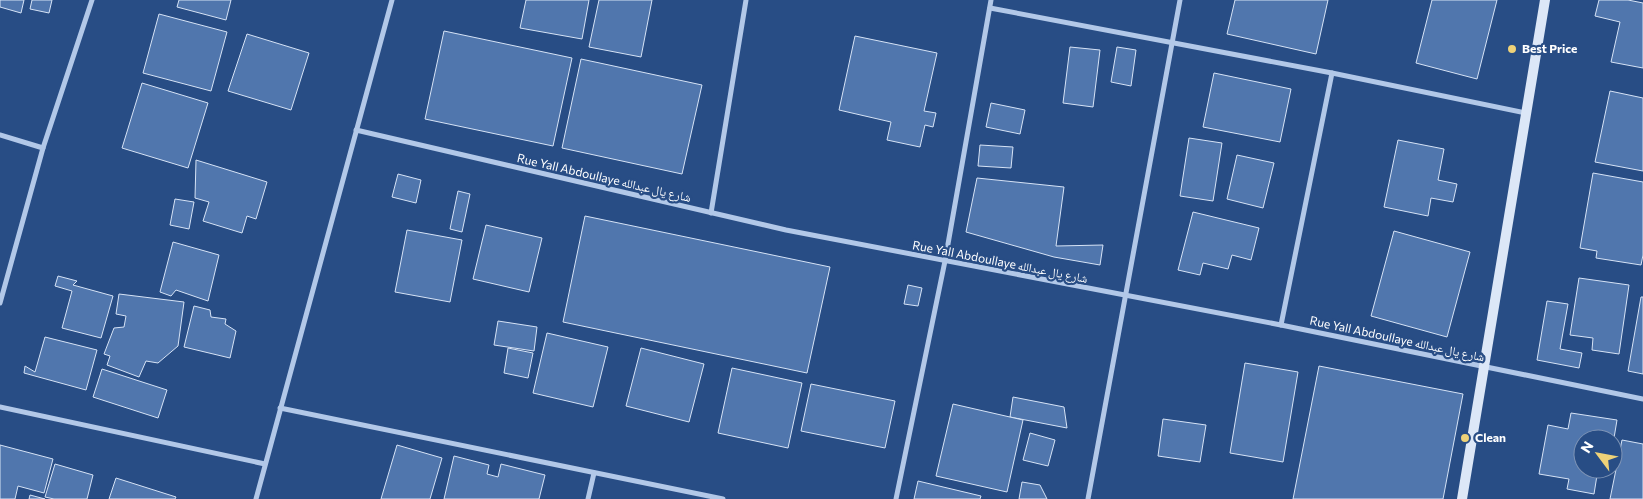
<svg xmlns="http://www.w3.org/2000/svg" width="1643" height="499" font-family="Commissioner,'Noto Naskh Arabic',sans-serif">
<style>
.building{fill:#5076ad;stroke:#d6e3f6}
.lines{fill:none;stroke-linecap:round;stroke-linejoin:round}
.street{stroke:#b2c8e8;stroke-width:5}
.secondary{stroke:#dce7f7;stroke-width:10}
.poi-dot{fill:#efd278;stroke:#284d85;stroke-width:2}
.labels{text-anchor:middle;stroke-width:4.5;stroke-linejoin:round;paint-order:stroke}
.poi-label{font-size:12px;font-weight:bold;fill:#fff;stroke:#284d85;text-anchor:start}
.street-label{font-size:12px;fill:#fff;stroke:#284d85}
</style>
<rect width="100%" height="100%" fill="#284d85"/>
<g class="building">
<path d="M 0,0 L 24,0 L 21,13 L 0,7 Z"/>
<path d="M 32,0 L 52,0 L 49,13 L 30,9 Z"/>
<path d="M 179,0 L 231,0 L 226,20 L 177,7 Z"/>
<path d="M 526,0 L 589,0 L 582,39 L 520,28 Z"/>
<path d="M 599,0 L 652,0 L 641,57 L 589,47 Z"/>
<path d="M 1235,0 L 1328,0 L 1316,54 L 1227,34 Z"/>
<path d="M 1432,0 L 1497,0 L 1477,79 L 1416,63 Z"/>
<path d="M 1599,0 L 1628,0 L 1643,3 L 1643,68 L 1611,62 L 1620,22 L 1595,16 Z"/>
<path d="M 159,14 L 227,32 L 211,91 L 143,73 Z"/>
<path d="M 444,31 L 572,58 L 553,146 L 425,119 Z"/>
<path d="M 247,34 L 309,53 L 291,110 L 228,91 Z"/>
<path d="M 855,36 L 937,53 L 924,111 L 936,113 L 933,127 L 925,125 L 920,147 L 887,140 L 891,122 L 839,110 Z"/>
<path d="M 1070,47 L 1100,50 L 1093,107 L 1063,103 Z"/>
<path d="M 1117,47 L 1136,50 L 1131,86 L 1111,82 Z"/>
<path d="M 581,59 L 702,85 L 682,174 L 562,148 Z"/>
<path d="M 1214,73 L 1291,89 L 1280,142 L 1203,127 Z"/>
<path d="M 142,83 L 208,103 L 188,168 L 122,148 Z"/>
<path d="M 1610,91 L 1643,98 L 1643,171 L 1595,162 Z"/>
<path d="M 991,103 L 1025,110 L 1020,134 L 986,127 Z"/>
<path d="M 1189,138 L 1222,143 L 1213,201 L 1180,196 Z"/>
<path d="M 1398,140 L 1444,149 L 1438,180 L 1457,184 L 1453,202 L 1431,198 L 1428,216 L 1384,207 Z"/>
<path d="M 980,145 L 1013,147 L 1011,168 L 978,166 Z"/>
<path d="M 1237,155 L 1274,163 L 1263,208 L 1227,199 Z"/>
<path d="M 196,160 L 267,182 L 256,219 L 247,216 L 242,233 L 203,221 L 209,202 L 195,198 Z"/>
<path d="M 1593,173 L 1643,182 L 1643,255 L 1641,265 L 1596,258 L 1597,251 L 1580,248 Z"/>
<path d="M 398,174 L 421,180 L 416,203 L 392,197 Z"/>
<path d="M 977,178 L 1064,187 L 1056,246 L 1103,245 L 1100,265 L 1054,257 L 966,232 Z"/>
<path d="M 458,191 L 470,194 L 462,232 L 450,229 Z"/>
<path d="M 175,199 L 194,202 L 189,229 L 170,225 Z"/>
<path d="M 1193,212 L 1259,228 L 1251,260 L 1232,255 L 1228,269 L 1203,263 L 1200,275 L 1178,270 Z"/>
<path d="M 585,216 L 830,267 L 807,373 L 563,322 Z"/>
<path d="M 486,225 L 542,238 L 529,292 L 473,279 Z"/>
<path d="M 407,230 L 462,240 L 450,302 L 395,292 Z"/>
<path d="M 1394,231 L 1470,252 L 1447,337 L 1371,316 Z"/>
<path d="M 173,242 L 219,255 L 208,301 L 176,290 L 171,296 L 160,292 Z"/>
<path d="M 58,276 L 77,281 L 73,285 L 113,296 L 101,338 L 62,328 L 72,291 L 55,286 Z"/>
<path d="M 1579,278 L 1629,285 L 1619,354 L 1592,350 L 1593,338 L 1570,335 Z"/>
<path d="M 908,285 L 922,288 L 918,306 L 904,304 Z"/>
<path d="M 119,294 L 184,302 L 178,346 L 158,363 L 146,361 L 139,377 L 107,365 L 110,356 L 104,354 L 114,328 L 124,327 L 126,316 L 116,314 Z"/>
<path d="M 1641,297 L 1643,297 L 1643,374 L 1628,371 Z"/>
<path d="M 1547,301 L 1568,304 L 1560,349 L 1582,353 L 1579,368 L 1537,360 Z"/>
<path d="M 194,306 L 210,310 L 211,317 L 226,319 L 225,324 L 236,331 L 230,358 L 184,347 Z"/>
<path d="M 498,321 L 537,327 L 534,351 L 494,345 Z"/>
<path d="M 547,333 L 608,347 L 593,407 L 533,393 Z"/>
<path d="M 45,337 L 97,350 L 86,390 L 24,373 L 25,366 L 35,372 Z"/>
<path d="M 508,348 L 533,353 L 528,378 L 504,373 Z"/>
<path d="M 641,348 L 704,364 L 689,422 L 626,406 Z"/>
<path d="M 1245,363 L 1298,372 L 1283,462 L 1230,453 Z"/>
<path d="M 1319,366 L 1463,394 L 1443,499 L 1293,499 Z"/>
<path d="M 732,368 L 802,383 L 788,448 L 718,433 Z"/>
<path d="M 102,369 L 167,390 L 158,418 L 93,397 Z"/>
<path d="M 811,384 L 895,401 L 885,448 L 801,431 Z"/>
<path d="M 1013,397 L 1064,407 L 1067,428 L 1010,417 Z"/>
<path d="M 953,404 L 1023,420 L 1007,492 L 936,476 Z"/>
<path d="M 1571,413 L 1617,420 L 1614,438 L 1612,439 L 1583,439 L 1583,469 L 1598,469 L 1594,494 L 1567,489 L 1569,479 L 1539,474 L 1548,425 L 1568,429 Z"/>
<path d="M 1163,419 L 1206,425 L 1200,462 L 1158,456 Z"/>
<path d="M 1030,433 L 1055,440 L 1048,466 L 1023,460 Z"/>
<path d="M 1622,440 L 1643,444 L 1643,499 L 1610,499 Z"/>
<path d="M 0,445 L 53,459 L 44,493 L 18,486 L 15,499 L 0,499 Z"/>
<path d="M 397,445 L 442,458 L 430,499 L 381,499 Z"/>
<path d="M 454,456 L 489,465 L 487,474 L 498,477 L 501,464 L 545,475 L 539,499 L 444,499 Z"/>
<path d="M 55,464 L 93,475 L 87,499 L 54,499 L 45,497 Z"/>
<path d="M 116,478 L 176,497 L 175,499 L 109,499 Z"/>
<path d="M 918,481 L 981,496 L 980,499 L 914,499 Z"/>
<path d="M 1022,482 L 1040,485 L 1047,499 L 1019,499 Z"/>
<path d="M 30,495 L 45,499 L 29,499 Z"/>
</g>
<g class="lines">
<g class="street">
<path d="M 990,8 L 1332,73 L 1526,113"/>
<path d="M 356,130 L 786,230 L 1281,325 L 1643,399"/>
<path d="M 0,135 L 43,148"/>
<path d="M 711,213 L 746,0"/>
<path d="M 0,303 L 43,148 L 92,0"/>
<path d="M 1281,325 L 1332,73"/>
<path d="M 0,407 L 265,464"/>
<path d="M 280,408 L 723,499"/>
<path d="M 256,499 L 392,0"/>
<path d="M 588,499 L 594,473"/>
<path d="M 896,499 L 945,261 L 991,0"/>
<path d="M 1088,499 L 1180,0"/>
</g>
<path class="secondary" d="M 1462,499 L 1545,0"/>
</g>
<g class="poi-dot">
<circle cx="1512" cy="49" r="5"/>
<circle cx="1465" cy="438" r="5"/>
</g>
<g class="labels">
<g class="poi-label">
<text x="1522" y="53">Best Price</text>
<text x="1475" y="442">Clean</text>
</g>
<g class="street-label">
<text transform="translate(604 178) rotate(13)" y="4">Rue Yall Abdoullaye شارع يال عبدالله</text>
<text transform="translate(1000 262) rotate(11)" y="4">Rue Yall Abdoullaye شارع يال عبدالله</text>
<text transform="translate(1397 339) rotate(12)" y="4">Rue Yall Abdoullaye شارع يال عبدالله</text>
</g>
</g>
<g transform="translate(1598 454) rotate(302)"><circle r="24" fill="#284d85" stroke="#7e94b6"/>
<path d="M0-4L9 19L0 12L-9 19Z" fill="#efd278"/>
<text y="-8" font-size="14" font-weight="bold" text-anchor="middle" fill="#ffffff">N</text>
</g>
</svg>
